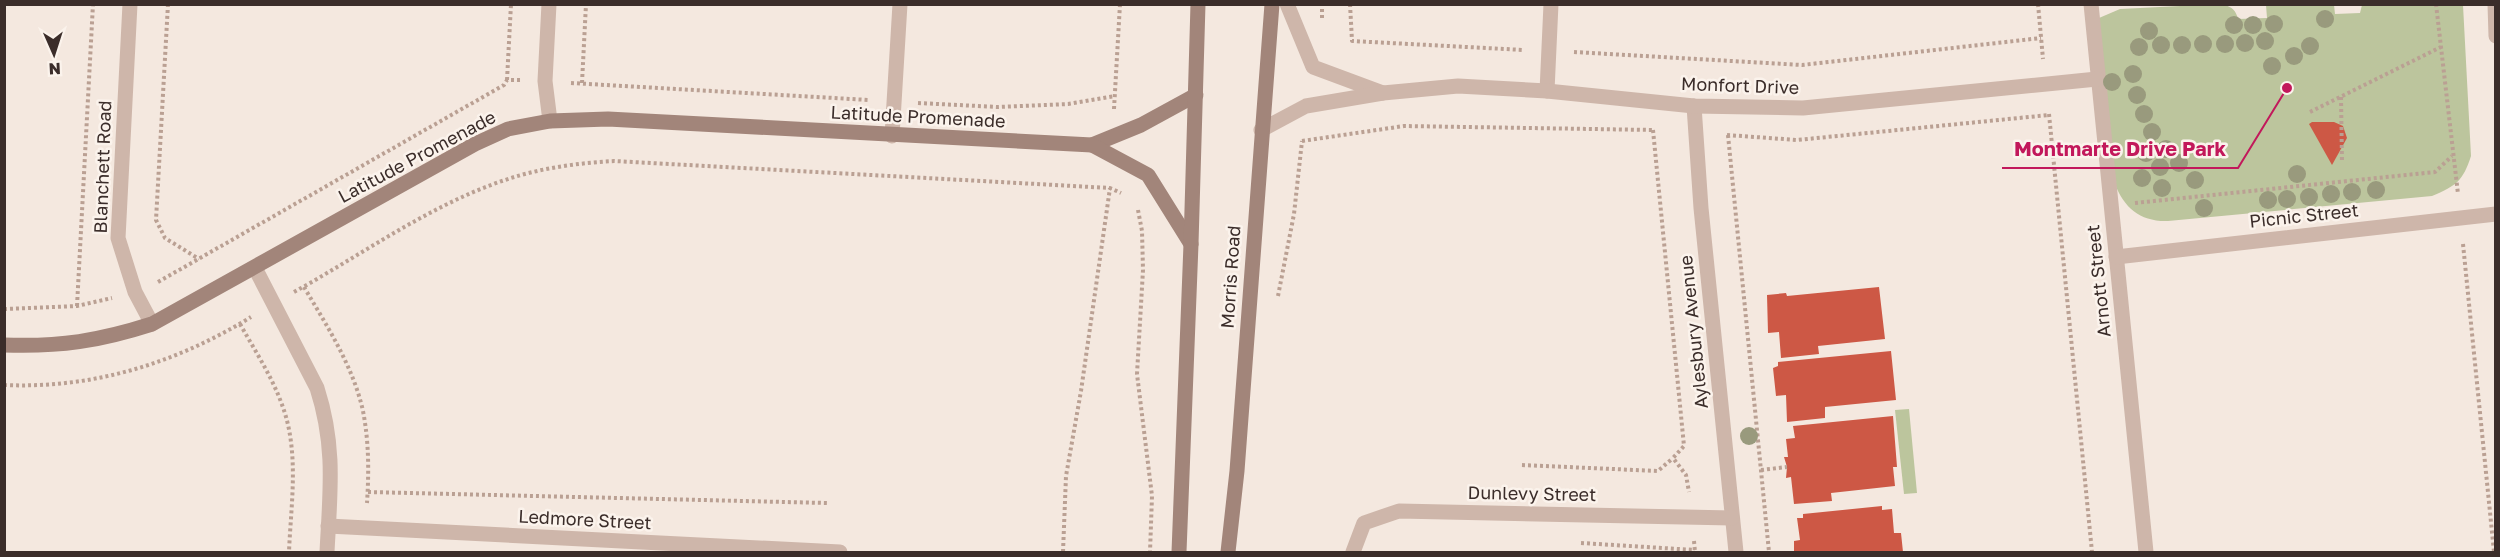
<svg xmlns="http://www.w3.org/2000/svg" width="2500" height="557" font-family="'Golos Text',sans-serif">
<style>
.green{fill:#bcc59d}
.building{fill:#cd5845}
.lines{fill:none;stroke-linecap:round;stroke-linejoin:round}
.path{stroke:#baa093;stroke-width:4;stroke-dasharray:3 3;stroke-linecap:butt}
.lane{stroke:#ceb6aa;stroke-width:15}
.street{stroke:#ceb6aa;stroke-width:15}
.secondary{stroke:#a2857a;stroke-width:15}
.tree{fill:#999a7d}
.labels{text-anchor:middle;stroke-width:5;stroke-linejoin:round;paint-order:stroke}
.street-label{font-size:18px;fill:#3b2d2a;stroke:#fbf3ec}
.leader{fill:none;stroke:#c2185b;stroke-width:2}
.callout-dot{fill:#c2185b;stroke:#fbf3ec;stroke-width:2}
.callout-label{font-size:20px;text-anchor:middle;font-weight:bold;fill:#c2185b;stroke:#fbf3ec;stroke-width:5;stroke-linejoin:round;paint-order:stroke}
</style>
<rect width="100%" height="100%" fill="#f4e8df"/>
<g class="green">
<path d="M 2200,5 C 2216,5 2234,0 2238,19 L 2267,18 L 2266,5 L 2334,5 L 2335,14 L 2360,13 L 2362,5 L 2463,5 L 2471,156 C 2463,181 2456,186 2432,196 L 2168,221 C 2141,222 2124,208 2115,184 L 2099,18 L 2120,9 Z"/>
<path d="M 1909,409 L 1917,493 L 1904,494 L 1895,410 Z"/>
</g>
<g class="building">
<path d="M 2312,122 L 2334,122 L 2343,126 L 2347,138 L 2332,165 L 2309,124 Z"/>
<path d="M 1879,287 L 1885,339 L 1818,346 L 1819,354 L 1781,358 L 1779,332 L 1768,333 L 1767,295 L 1786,293 L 1787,296 Z"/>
<path d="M 1891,351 L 1896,400 L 1825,407 L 1825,418 L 1787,422 L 1786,395 L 1776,396 L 1773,368 L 1778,366 L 1778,362 Z"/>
<path d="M 1893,416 L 1897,467 L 1893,467 L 1895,486 L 1831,493 L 1832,501 L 1794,504 L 1791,477 L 1786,478 L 1787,467 L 1784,457 L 1788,457 L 1786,439 L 1795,438 L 1793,426 Z"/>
<path d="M 1882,506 L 1882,510 L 1892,509 L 1894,533 L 1901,533 L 1903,552 L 1794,552 L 1794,541 L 1800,540 L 1797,518 L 1803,518 L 1803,514 Z"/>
</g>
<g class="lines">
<g class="path">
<path d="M 168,4 L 156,220 L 165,238 L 199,259"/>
<path d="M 1350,4 L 1352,41 L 1524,50"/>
<path d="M 2038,4 L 2043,59"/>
<path d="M 2436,4 L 2458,194"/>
<path d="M 1322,18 L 1322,4"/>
<path d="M 1574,52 L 1802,65 L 2041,38"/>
<path d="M 507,80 L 511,4"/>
<path d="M 571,83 L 869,100"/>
<path d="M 582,83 L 586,4"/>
<path d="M 2341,97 L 2342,162"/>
<path d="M 918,103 L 998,107 L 1068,104 L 1115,96"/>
<path d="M 1114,109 L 1120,4"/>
<path d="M 2310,112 L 2441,47"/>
<path d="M 2049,114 L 2092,552"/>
<path d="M 1653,130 L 1684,446 L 1673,458 L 1686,475 L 1689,492"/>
<path d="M 1727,135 L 1797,140 L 2049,115"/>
<path d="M 1728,135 L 1769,552"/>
<path d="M 1302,141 L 1404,126 L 1654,130"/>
<path d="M 2135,203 L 2435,172 L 2452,156"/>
<path d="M 1138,210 L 1142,231 L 1143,270 L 1137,374 L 1152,496 L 1150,552"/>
<path d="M 2463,244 L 2494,552"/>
<path d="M 158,282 L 504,85 L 507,80 L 521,80"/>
<path d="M 304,287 C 327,326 353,366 363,411 C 369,442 369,472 367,503"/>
<path d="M 294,292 C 363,254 430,205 505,180 C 540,168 578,163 614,161 L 1110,188 L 1121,193"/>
<path d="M 1278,296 L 1294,214 L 1302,141"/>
<path d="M 77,306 L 93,4"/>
<path d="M 4,309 L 77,306 L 112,298"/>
<path d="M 240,324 C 254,349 271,375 281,402 C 300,450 291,502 289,552"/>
<path d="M 4,385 C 93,389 176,363 251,317"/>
<path d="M 1522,465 L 1658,471 L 1673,458"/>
<path d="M 1761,470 L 1787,467"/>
<path d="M 368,492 L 827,503"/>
<path d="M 1694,541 L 1695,552"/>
<path d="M 1581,543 L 1695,550"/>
<path d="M 1063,552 L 1066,476 L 1081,391 L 1110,188"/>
</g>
<g class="lane">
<path d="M 1547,91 L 1551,4"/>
<path d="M 892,136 L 900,4"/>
</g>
<g class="street">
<path d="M 130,4 L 118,238 L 135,292 L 152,324"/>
<path d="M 549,4 L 545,81 L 550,121"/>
<path d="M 1287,4 L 1313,67 L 1383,93"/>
<path d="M 2091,4 L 2146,552"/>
<path d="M 2495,4 L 2496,36"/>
<path d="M 1694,106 L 1701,208 L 1736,552"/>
<path d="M 1261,130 L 1306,106 L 1383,93 L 1458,86 L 1547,91 L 1694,106 L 1803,108 L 2097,79"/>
<path d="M 2116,257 L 2496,214"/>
<path d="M 255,268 L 317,388 C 336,447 330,492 327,552"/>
<path d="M 328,526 L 840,552"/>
<path d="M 1353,552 L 1364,523 L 1399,511 L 1732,518"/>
</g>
<g class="secondary">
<path d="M 1092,145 L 1141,125 L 1196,95"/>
<path d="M 4,345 C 60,347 99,341 152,324 L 475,144 L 508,129 L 550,121 L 608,119 L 1092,145 L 1148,175 L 1191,244"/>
<path d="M 1179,552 L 1191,244 L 1198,4"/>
<path d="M 1228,552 L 1237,471 L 1272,4"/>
</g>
</g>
<g class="tree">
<circle cx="2325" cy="19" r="9"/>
<circle cx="2274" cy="24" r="9"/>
<circle cx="2234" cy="25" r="9"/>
<circle cx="2253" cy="25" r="9"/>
<circle cx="2149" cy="31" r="9"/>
<circle cx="2265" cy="41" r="9"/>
<circle cx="2245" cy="43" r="9"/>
<circle cx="2203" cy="44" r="9"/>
<circle cx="2225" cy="44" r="9"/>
<circle cx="2161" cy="45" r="9"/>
<circle cx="2182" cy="45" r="9"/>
<circle cx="2310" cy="46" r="9"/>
<circle cx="2139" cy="47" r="9"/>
<circle cx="2294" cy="56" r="9"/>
<circle cx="2272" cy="66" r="9"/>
<circle cx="2133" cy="74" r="9"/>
<circle cx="2112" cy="82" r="9"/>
<circle cx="2137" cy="95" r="9"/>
<circle cx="2144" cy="114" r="9"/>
<circle cx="2152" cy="132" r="9"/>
<circle cx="2166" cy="149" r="9"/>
<circle cx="2146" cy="153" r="9"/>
<circle cx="2179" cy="163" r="9"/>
<circle cx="2160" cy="167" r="9"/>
<circle cx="2297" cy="174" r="9"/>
<circle cx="2142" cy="178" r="9"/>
<circle cx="2195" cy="180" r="9"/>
<circle cx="2162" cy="188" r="9"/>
<circle cx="2376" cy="190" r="9"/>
<circle cx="2352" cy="192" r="9"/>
<circle cx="2331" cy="194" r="9"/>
<circle cx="2309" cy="197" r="9"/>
<circle cx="2287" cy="199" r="9"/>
<circle cx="2268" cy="200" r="9"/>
<circle cx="2204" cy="208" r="9"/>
<circle cx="1749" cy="436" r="9"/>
</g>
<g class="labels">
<g class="street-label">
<text transform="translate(1740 86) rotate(2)" y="6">Monfort Drive</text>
<text transform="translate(918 117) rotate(3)" y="6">Latitude Promenade</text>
<text transform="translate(417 157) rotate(-28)" y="6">Latitude Promenade</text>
<text transform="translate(103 167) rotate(-88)" y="6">Blanchett Road</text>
<text transform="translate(2304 216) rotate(-6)" y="6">Picnic Street</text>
<text transform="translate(1231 277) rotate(-86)" y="6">Morris Road</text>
<text transform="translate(2099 281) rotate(-96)" y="6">Arnott Street</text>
<text transform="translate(1694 332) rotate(-96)" y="6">Aylesbury Avenue</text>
<text transform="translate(1532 494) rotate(1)" y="6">Dunlevy Street</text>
<text transform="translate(585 520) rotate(3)" y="6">Ledmore Street</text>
</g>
</g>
<path class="leader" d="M2287 88L2238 168H2002"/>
<circle class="callout-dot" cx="2287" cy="88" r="6"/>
<g class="callout-label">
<text x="2120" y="156">Montmarte Drive Park</text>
</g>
<rect width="2500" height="557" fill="none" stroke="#3b2d2a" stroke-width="12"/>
<g transform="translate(54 54) rotate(177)" stroke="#fbf3ec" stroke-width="4.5" paint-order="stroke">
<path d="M0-4.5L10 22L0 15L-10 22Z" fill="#3b2d2a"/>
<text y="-9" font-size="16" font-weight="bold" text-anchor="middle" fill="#3b2d2a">N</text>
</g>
</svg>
